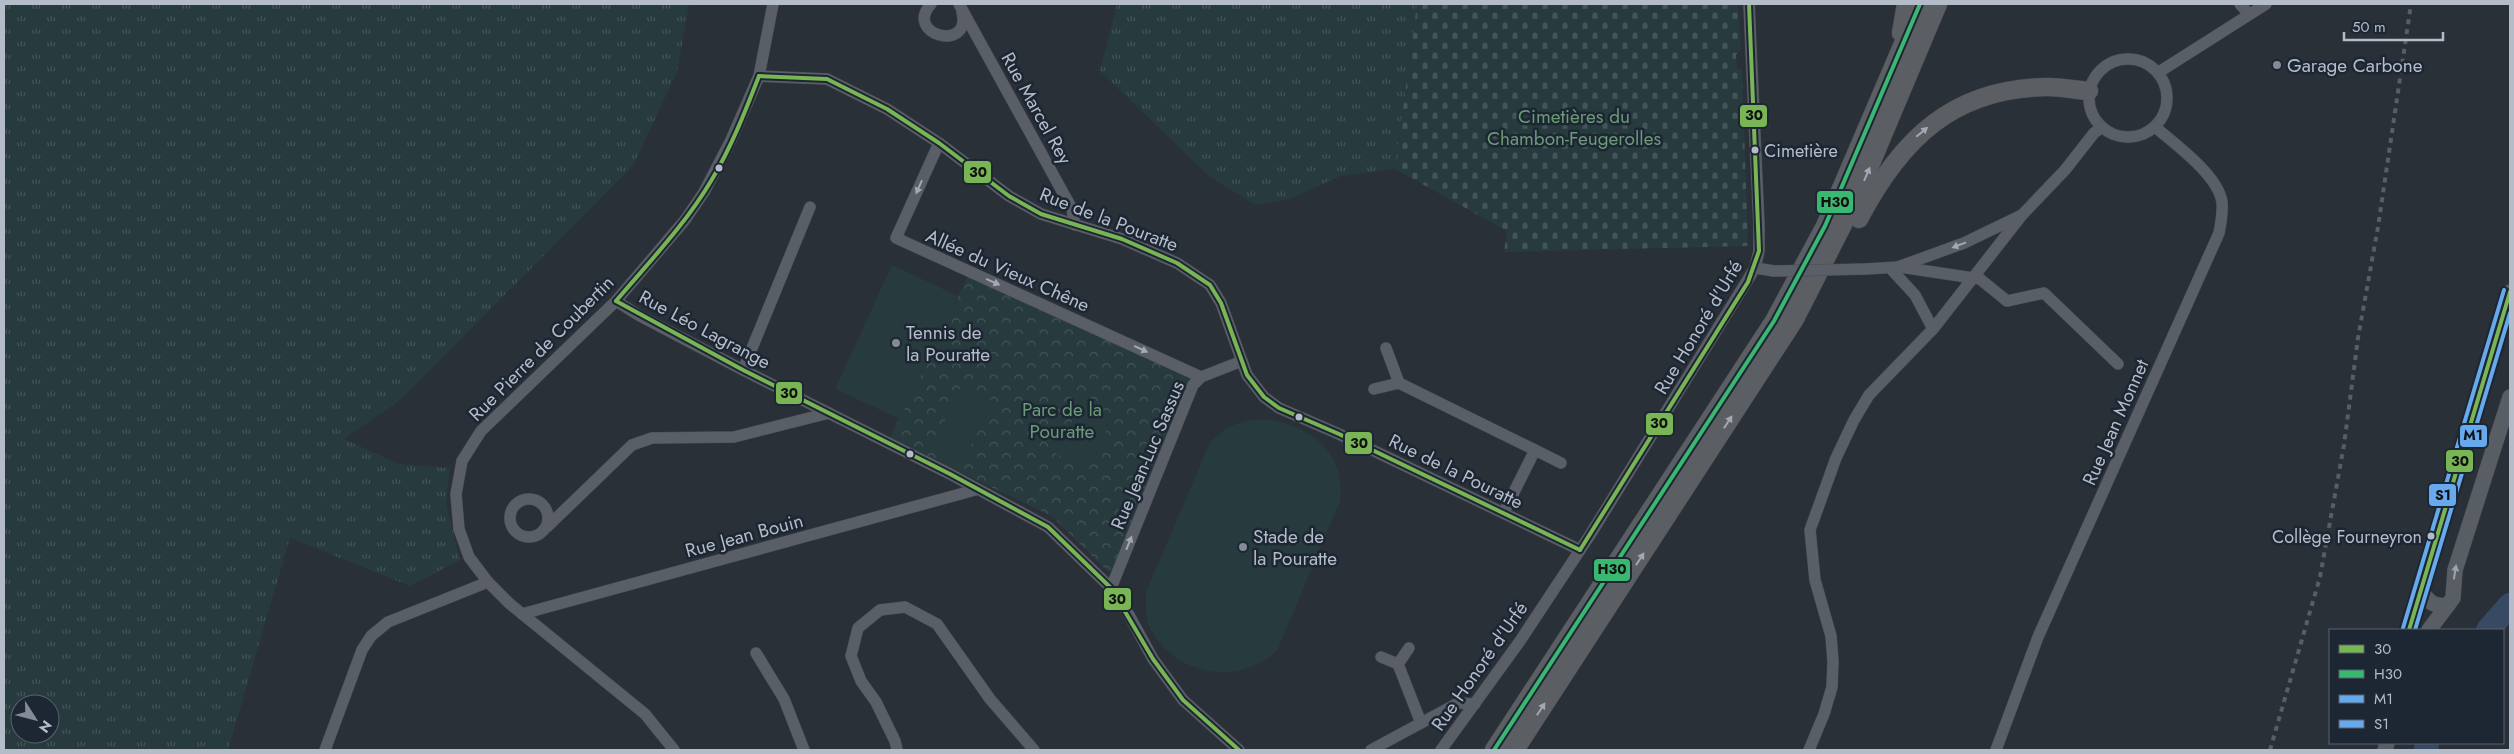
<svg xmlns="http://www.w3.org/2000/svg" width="2514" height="754" font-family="Jost,sans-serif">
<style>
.grass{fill:url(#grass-tufts);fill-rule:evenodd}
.forest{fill:url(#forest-crowns)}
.cemetery{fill:url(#cemetery-stones)}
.garden{fill:#273a3e}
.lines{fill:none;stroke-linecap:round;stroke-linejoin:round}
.river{stroke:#384963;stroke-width:24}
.minor-casing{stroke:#484c53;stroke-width:12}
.secondary-casing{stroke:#484c53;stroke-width:16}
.trunk-casing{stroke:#474c53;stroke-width:19}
.minor{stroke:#5a5e66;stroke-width:11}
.secondary{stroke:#595d64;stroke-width:15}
.trunk{stroke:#5b5f64;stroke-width:18}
.rail{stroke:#595d64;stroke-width:4;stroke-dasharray:5 5;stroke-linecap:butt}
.minor-bridge-casing{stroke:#484c53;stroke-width:12;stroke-linecap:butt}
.minor-bridge{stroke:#5a5e66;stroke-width:11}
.bus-1-casing{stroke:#1d2633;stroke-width:8}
.bus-2-casing{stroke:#1d2633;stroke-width:8}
.bus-3-casing{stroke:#1d2633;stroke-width:8}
.bus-4-casing{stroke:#1d2633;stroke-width:8}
.bus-1{stroke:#79b555;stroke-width:4}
.bus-2{stroke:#3ab770;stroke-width:4}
.bus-3{stroke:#66a9ec;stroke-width:4}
.bus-4{stroke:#66a9ec;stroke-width:4}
.oneway{fill:#a2a9b5}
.oneway2{fill:#9da4b0}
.poi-dot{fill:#848b96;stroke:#1d2633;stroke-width:2}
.bus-dot{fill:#b4bcc9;stroke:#1d2633;stroke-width:2}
.labels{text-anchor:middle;stroke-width:5;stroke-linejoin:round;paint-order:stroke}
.bus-label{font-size:18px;fill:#b4bcc9;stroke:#1d2633;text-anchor:start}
.poi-label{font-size:19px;fill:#b4bcc9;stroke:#1d2633;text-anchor:start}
.street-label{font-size:19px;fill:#b4bcc9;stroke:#1d2633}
.park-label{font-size:19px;fill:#6b9a76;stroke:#1d2633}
.line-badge{stroke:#1d2633;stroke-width:2}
.pale-badge-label{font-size:14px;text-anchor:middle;font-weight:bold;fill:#111}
</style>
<defs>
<pattern id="grass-tufts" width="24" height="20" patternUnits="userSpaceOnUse" patternTransform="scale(1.25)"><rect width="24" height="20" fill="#273a3e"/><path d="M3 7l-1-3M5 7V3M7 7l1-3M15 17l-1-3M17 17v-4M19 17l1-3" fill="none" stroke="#445559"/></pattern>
<pattern id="forest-crowns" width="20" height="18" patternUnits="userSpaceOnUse" patternTransform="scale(1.25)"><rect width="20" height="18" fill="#273a3e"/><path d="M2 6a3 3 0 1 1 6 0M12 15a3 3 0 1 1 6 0" fill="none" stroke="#445559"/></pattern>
<pattern id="cemetery-stones" width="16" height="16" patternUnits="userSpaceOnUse" patternTransform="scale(1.25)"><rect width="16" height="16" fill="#273a3e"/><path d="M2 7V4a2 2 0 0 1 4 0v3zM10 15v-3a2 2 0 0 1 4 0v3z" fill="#445559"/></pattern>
</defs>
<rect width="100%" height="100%" fill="#2a3038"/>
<g class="grass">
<path d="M 4,4 L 689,4 L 677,72 L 633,166 L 399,401 L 344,439 L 399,464 L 450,468 L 446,504 L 460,560 L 410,586 L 290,538 L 228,750 L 4,750 ZM 20,704 L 50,704 L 50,734 L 20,734 Z"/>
<path d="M 1117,4 L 1417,4 L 1395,169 L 1340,176 L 1290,199 L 1256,205 L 1210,177 L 1100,71 Z"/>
</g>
<path class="forest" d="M 968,276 L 1191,378 L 1114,569 L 1108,572 L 1053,517 L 890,438 Z"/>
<path class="cemetery" d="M 1417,4 L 1738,4 L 1741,49 L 1736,55 L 1737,69 L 1742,69 L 1748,246 L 1504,252 L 1507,231 L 1395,169 Z"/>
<g class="garden">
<path d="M 892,265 L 958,296 L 900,419 L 835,389 Z"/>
<path d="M 961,386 L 993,401 L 963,463 L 932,449 Z"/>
<path d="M 1081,404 L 1111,421 L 1086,470 L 1056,454 Z"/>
<path d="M 1264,419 C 1309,424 1347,453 1340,501 L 1278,649 C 1242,687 1176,676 1151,630 C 1145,619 1146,605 1146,592 L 1209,444 C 1227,425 1238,421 1264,419 Z"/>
</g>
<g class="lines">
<g class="river">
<path d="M 2488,630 L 2510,605"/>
<path d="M 2426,750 L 2427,743"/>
</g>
<g class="minor-casing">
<g id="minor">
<path d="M 931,4 C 903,35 972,53 962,12"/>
<path d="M 959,4 L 1072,209 L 1075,225"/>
<path d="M 2240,4 L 2249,14"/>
<circle cx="2128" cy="98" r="39"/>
<path d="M 2159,72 L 2266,4"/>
<path d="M 759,76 L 827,79 L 887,109 L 939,143 L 1009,196 L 1041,214 L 1122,239 L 1177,263 L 1210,285 L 1221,303 L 1247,375 L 1264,397 L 1279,408 L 1339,434 L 1580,550"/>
<path d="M 939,143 L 896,238 L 1201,377"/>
<path d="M 1900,267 L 1980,279 L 2007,301 L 2044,293 L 2118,364"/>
<path d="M 1866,269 L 1898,267 L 1964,243 L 2022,215 L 2065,170 L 2094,133 L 2102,127"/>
<path d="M 1891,269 L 1915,295 L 1933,329"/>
<path d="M 616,301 L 640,316 L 743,370 L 950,474 L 1048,527 L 1111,588 L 1129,615 L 1153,659 L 1183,700 L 1239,750"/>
<path d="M 1386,348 L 1399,383 L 1535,450 L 1504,512"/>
<path d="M 743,370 L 810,207"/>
<path d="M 1374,389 L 1399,383"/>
<path d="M 1535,450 L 1561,463"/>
<circle cx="529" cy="518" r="19"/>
<path d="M 547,527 L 632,445 L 652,438 L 734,437 L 829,413"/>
<path d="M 1111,588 L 1193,385 L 1201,377 L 1242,361"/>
<path d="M 522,614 L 975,490"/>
<path d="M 756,653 L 784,699 L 804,750"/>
<path d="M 1381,657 L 1398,664 L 1421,723"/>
<path d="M 1398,664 L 1409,648"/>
<path d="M 325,750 L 362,650 L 371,636 L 388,622 L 488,582"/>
<path d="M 674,750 L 645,714 L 510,604 L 488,582 L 469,557 L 459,529 L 456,494 L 462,461 L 481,431 L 616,301 L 685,220 L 704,192 L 731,140 L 759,76 L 773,4"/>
<path d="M 897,750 L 895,741 L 876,702 L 861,681 L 851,656 L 858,628 L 880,610 L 905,607 L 937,624 L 990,699 L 1034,750"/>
<path d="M 1371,750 L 1458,703 L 1475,704"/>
<path d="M 1441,750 L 1520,641 L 1590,535 L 1755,268 L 1759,251 L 1759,226 L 1749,4"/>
<path d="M 1809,750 L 1824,714 L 1832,687 L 1833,661 L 1831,636 L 1815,580 L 1810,530 L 1836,458 L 1854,420 L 1869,395 L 1933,329 L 2022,215"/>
<path d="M 1996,750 L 2038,637 L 2219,233 C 2221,223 2223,212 2222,202 C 2218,175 2175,144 2155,127"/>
</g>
</g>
<g class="secondary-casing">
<g id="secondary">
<path d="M 2421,591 C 2429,602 2433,607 2448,605"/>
<path d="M 2409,630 L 2510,292"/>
<path d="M 2429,630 L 2453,598 L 2455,570 L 2510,397"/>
<path d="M 2385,750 L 2387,743"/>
</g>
</g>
<g class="trunk-casing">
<g id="trunk">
<path d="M 1901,33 L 1906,4"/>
<path d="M 1859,219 C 1901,139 1953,88 2048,87 C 2061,87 2076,90 2089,91"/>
<path d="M 1494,750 L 1774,321 L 1825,226 L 1920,4"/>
<path d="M 1515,750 L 1795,319 L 1856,199 L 1938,4"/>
</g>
</g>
<use href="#minor" class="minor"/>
<use href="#secondary" class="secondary"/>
<use href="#trunk" class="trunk"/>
<path class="rail" d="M 2270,750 L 2320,577 L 2344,445 L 2358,338 L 2378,227 L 2411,4"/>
<g class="minor-bridge-casing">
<path id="minor-bridge" d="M 1755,268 L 1774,271 L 1866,269"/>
</g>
<use href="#minor-bridge" class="minor-bridge"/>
<g class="bus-1-casing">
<g id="bus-1">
<path d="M 759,76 L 827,79 L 887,109 L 939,143 L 1009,196 L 1041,214 L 1122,239 L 1177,263 L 1210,285 L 1221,303 L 1247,375 L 1264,397 L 1279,408 L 1339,434 L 1580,550"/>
<path d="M 616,301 L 743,370 L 950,474 L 1048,527 L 1111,588 L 1153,659 L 1183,700 L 1239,750"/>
<path d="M 616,301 C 649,262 685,225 711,181 C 731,148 745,112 759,76"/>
<path d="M 1580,550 L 1748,282 L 1759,251 L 1749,4"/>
<path d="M 2409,630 L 2510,292"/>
</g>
</g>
<g class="bus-2-casing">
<path id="bus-2" d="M 1494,750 L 1774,321 L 1825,226 L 1920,4"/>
</g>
<g class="bus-3-casing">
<path id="bus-3" d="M 2415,630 L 2510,313"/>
</g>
<g class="bus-4-casing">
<path id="bus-4" d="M 2403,628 L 2504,290"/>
</g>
<use href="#bus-1" class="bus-1"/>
<use href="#bus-2" class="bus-2"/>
<use href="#bus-3" class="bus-3"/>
<use href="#bus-4" class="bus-4"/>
</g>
<defs><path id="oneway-solid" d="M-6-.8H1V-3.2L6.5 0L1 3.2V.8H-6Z" transform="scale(1.25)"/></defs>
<g class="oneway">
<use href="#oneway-solid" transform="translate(1922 132) rotate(-40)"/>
<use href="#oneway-solid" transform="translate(1867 174) rotate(-67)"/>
<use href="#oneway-solid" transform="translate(919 187) rotate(114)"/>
<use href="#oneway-solid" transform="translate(1959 245) rotate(159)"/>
<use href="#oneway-solid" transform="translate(993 282) rotate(24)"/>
<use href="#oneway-solid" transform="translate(1141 349) rotate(25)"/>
<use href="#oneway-solid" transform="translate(1728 422) rotate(-57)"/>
<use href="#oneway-solid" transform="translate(1129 543) rotate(-68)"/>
<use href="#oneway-solid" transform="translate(1640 559) rotate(-57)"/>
<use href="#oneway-solid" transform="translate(1541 709) rotate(-57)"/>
</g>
<use class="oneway2" href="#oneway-solid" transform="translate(2455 572) rotate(-81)"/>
<g class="poi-dot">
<circle cx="2277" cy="65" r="5"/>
<circle cx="896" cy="343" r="5"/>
<circle cx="1243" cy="547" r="5"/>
</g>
<g class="bus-dot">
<circle cx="1755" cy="150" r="4.5"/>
<circle cx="719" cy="168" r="4.5"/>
<circle cx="1299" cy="417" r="4.5"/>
<circle cx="910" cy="454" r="4.5"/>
<circle cx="2431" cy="536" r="4.5"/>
</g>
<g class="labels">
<g class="bus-label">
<text x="1764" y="157">Cimetière</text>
<text x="2422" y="543" text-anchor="end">Collège Fourneyron</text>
</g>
<g class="poi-label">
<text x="2287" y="72">Garage Carbone</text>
<text x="906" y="339">Tennis de<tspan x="906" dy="22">la Pouratte</tspan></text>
<text x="1253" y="543">Stade de<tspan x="1253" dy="22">la Pouratte</tspan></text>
</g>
<g class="street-label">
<text transform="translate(1037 108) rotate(61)" y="7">Rue Marcel Rey</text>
<text transform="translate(1109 219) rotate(21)" y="7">Rue de la Pouratte</text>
<text transform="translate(1008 270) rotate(24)" y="7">Allée du Vieux Chêne</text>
<text transform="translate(1698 327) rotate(-59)" y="7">Rue Honoré d'Urfé</text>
<text transform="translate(705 329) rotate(28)" y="7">Rue Léo Lagrange</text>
<text transform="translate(541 348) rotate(-45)" y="7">Rue Pierre de Coubertin</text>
<text transform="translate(2115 422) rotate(-66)" y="7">Rue Jean Monnet</text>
<text transform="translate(1147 455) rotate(-67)" y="7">Rue Jean-Luc Sassus</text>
<text transform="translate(1456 471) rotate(26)" y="7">Rue de la Pouratte</text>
<text transform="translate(744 535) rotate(-15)" y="7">Rue Jean Bouin</text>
<text transform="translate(1479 666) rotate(-55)" y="7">Rue Honoré d'Urfé</text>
</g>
<g class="park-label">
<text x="1574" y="123">Cimetières du<tspan x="1574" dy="22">Chambon-Feugerolles</tspan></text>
<text x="1062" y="416">Parc de la<tspan x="1062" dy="22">Pouratte</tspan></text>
</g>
</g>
<g class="line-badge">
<rect x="1739" y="104" width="29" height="24" rx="5" fill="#79b555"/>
<rect x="963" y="160" width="29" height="24" rx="5" fill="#79b555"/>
<rect x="1816" y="190" width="38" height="24" rx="5" fill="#3ab770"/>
<rect x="775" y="381" width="28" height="24" rx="5" fill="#79b555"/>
<rect x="1645" y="412" width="29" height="24" rx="5" fill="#79b555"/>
<rect x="2459" y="424" width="29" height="24" rx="5" fill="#66a9ec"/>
<rect x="1344" y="431" width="29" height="24" rx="5" fill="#79b555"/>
<rect x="2445" y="449" width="29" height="24" rx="5" fill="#79b555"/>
<rect x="2428" y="483" width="29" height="24" rx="5" fill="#66a9ec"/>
<rect x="1593" y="558" width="38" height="24" rx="5" fill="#3ab770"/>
<rect x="1103" y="587" width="29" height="24" rx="5" fill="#79b555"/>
</g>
<g class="pale-badge-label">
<text x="1754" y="120">30</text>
<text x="978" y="177">30</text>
<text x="1835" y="207">H30</text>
<text x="789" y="398">30</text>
<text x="1659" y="428">30</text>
<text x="2473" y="440">M1</text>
<text x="1359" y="448">30</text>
<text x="2460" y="466">30</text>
<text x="2443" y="500">S1</text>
<text x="1612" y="574">H30</text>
<text x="1117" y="604">30</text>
</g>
<rect width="2514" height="754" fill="none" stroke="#b4bcc9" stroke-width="10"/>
<rect x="2329" y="629" width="175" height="115" fill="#1d2633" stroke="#59626f"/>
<rect x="2339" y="645" width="25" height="8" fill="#79b555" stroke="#59626f"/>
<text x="2374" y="654" font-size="15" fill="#b4bcc9">30</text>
<rect x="2339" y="670" width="25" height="8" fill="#3ab770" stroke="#59626f"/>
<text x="2374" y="679" font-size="15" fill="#b4bcc9">H30</text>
<rect x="2339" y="695" width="25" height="8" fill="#66a9ec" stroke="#59626f"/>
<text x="2374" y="704" font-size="15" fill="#b4bcc9">M1</text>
<rect x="2339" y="720" width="25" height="8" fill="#66a9ec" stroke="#59626f"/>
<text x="2374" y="729" font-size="15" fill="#b4bcc9">S1</text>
<g transform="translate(35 719) rotate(126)"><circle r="24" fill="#1d2633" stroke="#59626f"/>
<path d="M0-4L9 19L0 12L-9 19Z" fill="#848b96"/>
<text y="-8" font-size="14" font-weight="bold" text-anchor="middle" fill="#b4bcc9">N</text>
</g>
<path d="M2344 32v8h99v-8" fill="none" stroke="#b4bcc9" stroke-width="2.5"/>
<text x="2352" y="32" font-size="15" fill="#b4bcc9" stroke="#1d2633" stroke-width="4" paint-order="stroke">50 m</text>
</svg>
